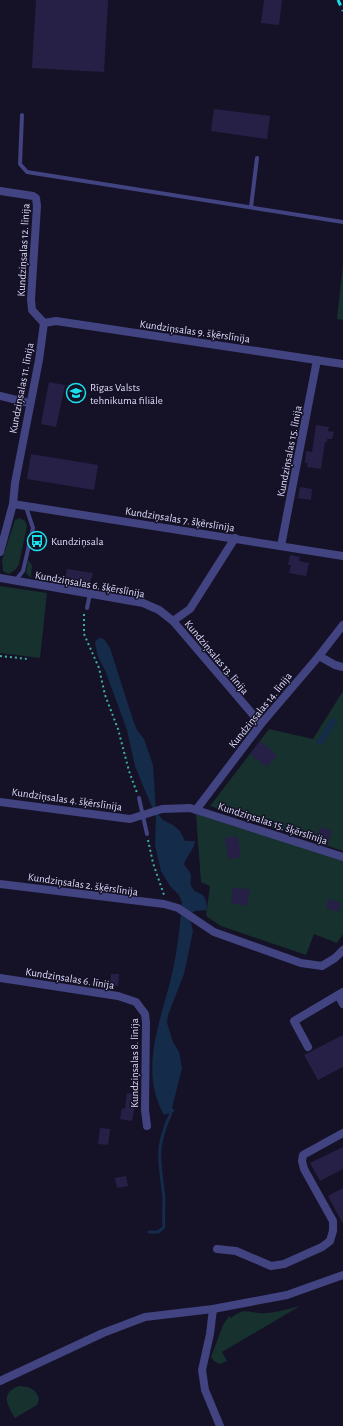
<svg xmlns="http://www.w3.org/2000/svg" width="343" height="1426" font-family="'Alegreya Sans',sans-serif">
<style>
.green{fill:#16312e}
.water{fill:#142b4a}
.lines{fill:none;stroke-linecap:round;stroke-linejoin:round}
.stream{stroke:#142b4a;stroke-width:3}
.building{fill:#262046}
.path{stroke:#3cafa2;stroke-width:2;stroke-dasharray:2 3;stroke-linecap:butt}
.service{stroke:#424381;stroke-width:4}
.minor{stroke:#424381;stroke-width:8}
.rail{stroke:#1ae0e9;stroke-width:3;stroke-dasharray:6 5;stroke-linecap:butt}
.labels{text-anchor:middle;stroke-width:3;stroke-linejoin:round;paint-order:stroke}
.street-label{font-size:11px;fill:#dedcfc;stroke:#151227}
.poi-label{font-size:11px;fill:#dedcfc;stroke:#151227;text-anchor:start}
</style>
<rect width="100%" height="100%" fill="#151227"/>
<g class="green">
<path d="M 343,264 L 343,320 L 337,319 Z"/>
<path d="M 20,518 L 25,521 L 27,526 L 19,564 L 16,569 L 9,574 L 3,571 L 2,560 L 15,520 Z"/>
<path d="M 28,560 L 32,565 L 31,578 L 26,573 Z"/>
<path d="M 0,586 L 47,593 L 40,658 L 0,653 Z"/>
<path d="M 343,691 L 343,851 L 210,806 L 269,729 L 313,739 Z"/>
<path d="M 196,814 L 343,860 L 343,934 L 337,943 L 314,934 L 306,955 L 221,926 L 206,916 L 210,886 L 201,882 Z"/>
<path d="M 300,1306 L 222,1352 L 227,1361 L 220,1364 L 214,1361 L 211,1357 L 223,1325 L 229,1316 L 231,1318 C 246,1305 251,1315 267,1313 C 278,1312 289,1309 300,1306 Z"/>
<path d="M 19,1386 C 29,1386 36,1389 39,1399 L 37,1405 L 15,1418 C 7,1404 0,1393 19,1386 Z"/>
</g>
<g class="water">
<path d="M 99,638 L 104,639 L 110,648 L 133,720 L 137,730 L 144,739 L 153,765 L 156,812 L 163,820 L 173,825 L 180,831 L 185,841 L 195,841 C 194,850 187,855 184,864 C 186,868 190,871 191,875 C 191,878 190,882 191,885 C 195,898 207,887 207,910 L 195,911 L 189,915 L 193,931 L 184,974 L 168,1015 L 167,1023 L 173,1042 L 179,1052 L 182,1068 L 172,1108 L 175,1111 L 164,1115 C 139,1071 160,1023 171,978 C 177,954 180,927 182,902 L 179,895 L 170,886 L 161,871 L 155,845 L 156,817 L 135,766 L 127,730 L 105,670 L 98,657 L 95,642 Z"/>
<path d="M 334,718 L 337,721 L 322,745 L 316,743 L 330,720 Z"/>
</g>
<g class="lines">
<path class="stream" d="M 149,1232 L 158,1232 L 164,1227 C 163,1217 164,1208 164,1198 C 160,1161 154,1150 171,1113"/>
</g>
<g class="building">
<path d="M 36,0 L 108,0 L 104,72 L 32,68 Z"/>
<path d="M 264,0 L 282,0 L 279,25 L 261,23 Z"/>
<path d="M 214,109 L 270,116 L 267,139 L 211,131 Z"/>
<path d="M 49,382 L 65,385 L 56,427 L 41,424 Z"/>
<path d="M 316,425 L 329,427 L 328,431 L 334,432 L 332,439 L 327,439 L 327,442 L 325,442 L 321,469 L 307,467 L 308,463 L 305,463 L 306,451 L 312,452 Z"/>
<path d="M 31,454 L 98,465 L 94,490 L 27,479 Z"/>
<path d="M 300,487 L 312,489 L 311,500 L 298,498 Z"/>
<path d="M 290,555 L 300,557 L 299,561 L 309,563 L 306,576 L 289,573 L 291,565 L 288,565 Z"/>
<path d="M 67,569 L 93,573 L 88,588 L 64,584 Z"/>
<path d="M 260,741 L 277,755 L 267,767 L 250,754 Z"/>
<path d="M 320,827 L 332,831 L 327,846 L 315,842 Z"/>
<path d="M 238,836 L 241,857 L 228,859 L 225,838 Z"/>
<path d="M 233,888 L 250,889 L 247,906 L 231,903 Z"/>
<path d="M 328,899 L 341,903 L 338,912 L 326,908 Z"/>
<path d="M 111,974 L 119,974 L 118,986 L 110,985 Z"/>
<path d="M 343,1035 L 343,1067 L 318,1080 L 304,1055 Z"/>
<path d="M 127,1093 L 137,1094 L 132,1121 L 120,1119 L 122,1108 L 125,1109 Z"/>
<path d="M 100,1128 L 110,1129 L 108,1145 L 98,1144 Z"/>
<path d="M 343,1147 L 343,1169 L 320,1181 L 310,1163 Z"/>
<path d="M 126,1176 L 128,1186 L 117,1188 L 115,1178 Z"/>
<path d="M 343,1188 L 343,1224 L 328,1196 Z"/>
</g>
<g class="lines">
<g class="path">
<path d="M 84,614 L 84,634 L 99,668 L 105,695 L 118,729 L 129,771 L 137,793"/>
<path d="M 0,656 L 28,659"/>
<path d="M 148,840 L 153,863 L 164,895"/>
</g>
<g class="service">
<path d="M 22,115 L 20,164 L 27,172 L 343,222"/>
<path d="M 251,207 L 257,158"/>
<path d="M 15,581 L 23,571 L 33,528 L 26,507"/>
<path d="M 87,608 L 90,594"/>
<path d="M 139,798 L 147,834"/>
</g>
<g class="minor">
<path d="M 0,191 L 33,196 L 36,198 L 37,206 L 31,299 L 32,310 L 44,323"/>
<path d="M 44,323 L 56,321 L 343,364"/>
<path d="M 0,396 L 29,403"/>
<path d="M 13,504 L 343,556"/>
<path d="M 281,546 L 317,360"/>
<path d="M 0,552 L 13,504 L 15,483 L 39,360 L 44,323"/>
<path d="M 0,578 L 143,603 L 159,610 L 173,621 L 261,724"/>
<path d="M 173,621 L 190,609 L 235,538"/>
<path d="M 319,656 L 335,665 L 343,667"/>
<path d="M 0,802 L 130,819 L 162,809 L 190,808 L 343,857"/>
<path d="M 196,810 L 261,724 L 319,656 L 343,625"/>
<path d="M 0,884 L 164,904 L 178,908 L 214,932 L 301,963 L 322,966 L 335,958 L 343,950"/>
<path d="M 0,978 L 118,996 L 136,1002 L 145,1014 L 146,1022 L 145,1110 L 147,1126"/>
<path d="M 338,995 L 343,1004"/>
<path d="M 308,1047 L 294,1021 L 343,992"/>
<path d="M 217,1249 L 236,1251 L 271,1266 L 284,1264 L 322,1247 L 330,1241 L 333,1231 L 333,1221 L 304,1169 L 302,1161 L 303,1155 L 343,1133"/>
<path d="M 213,1309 L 210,1334 L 202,1370 L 205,1390 L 220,1426"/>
<path d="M 0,1381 L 103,1333 L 145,1317 L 213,1309 L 287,1295 L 343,1275"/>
</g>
<path class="rail" d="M 338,0 L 343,11"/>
</g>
<defs>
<g id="university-ring" transform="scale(1)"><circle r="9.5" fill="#151227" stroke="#1ae0e9" stroke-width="1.5"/><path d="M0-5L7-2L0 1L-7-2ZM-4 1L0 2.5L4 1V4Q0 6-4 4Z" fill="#1ae0e9"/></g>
<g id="bus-ring" transform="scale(1)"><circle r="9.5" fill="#151227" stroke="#1ae0e9" stroke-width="1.5"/><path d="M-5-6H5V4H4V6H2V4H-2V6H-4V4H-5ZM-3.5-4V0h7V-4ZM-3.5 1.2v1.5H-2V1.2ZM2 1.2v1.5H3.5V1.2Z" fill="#1ae0e9"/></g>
</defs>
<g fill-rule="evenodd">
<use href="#university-ring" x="76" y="393"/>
<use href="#bus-ring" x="37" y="541"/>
</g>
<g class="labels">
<g class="street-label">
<text transform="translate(23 250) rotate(-87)" y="4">Kundziņsalas 12. līnija</text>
<text transform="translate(195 331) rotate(8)" y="4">Kundziņsalas 9. šķērslīnija</text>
<text transform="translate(21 388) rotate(-79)" y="4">Kundziņsalas 11. līnija</text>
<text transform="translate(289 451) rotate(-79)" y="4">Kundziņsalas 15. līnija</text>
<text transform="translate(180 519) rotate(9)" y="4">Kundziņsalas 7. šķērslīnija</text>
<text transform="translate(90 584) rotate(10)" y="4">Kundziņsalas 6. šķērslīnija</text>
<text transform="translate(217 657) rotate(50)" y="4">Kundziņsalas 13. līnija</text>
<text transform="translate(260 710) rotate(-51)" y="4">Kundziņsalas 14. līnija</text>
<text transform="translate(67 799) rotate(8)" y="4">Kundziņsalas 4. šķērslīnija</text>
<text transform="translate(273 823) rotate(18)" y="4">Kundziņsalas 15. šķērslīnija</text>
<text transform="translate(83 884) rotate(8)" y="4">Kundziņsalas 2. šķērslīnija</text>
<text transform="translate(70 978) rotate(9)" y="4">Kundziņsalas 6. līnija</text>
<text transform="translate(134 1063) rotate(-90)" y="4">Kundziņsalas 8. līnija</text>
</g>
<g class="poi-label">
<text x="90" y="391">Rīgas Valsts<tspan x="90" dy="13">tehnikuma filiāle</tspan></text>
<text x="51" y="545">Kundziņsala</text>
</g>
</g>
</svg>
